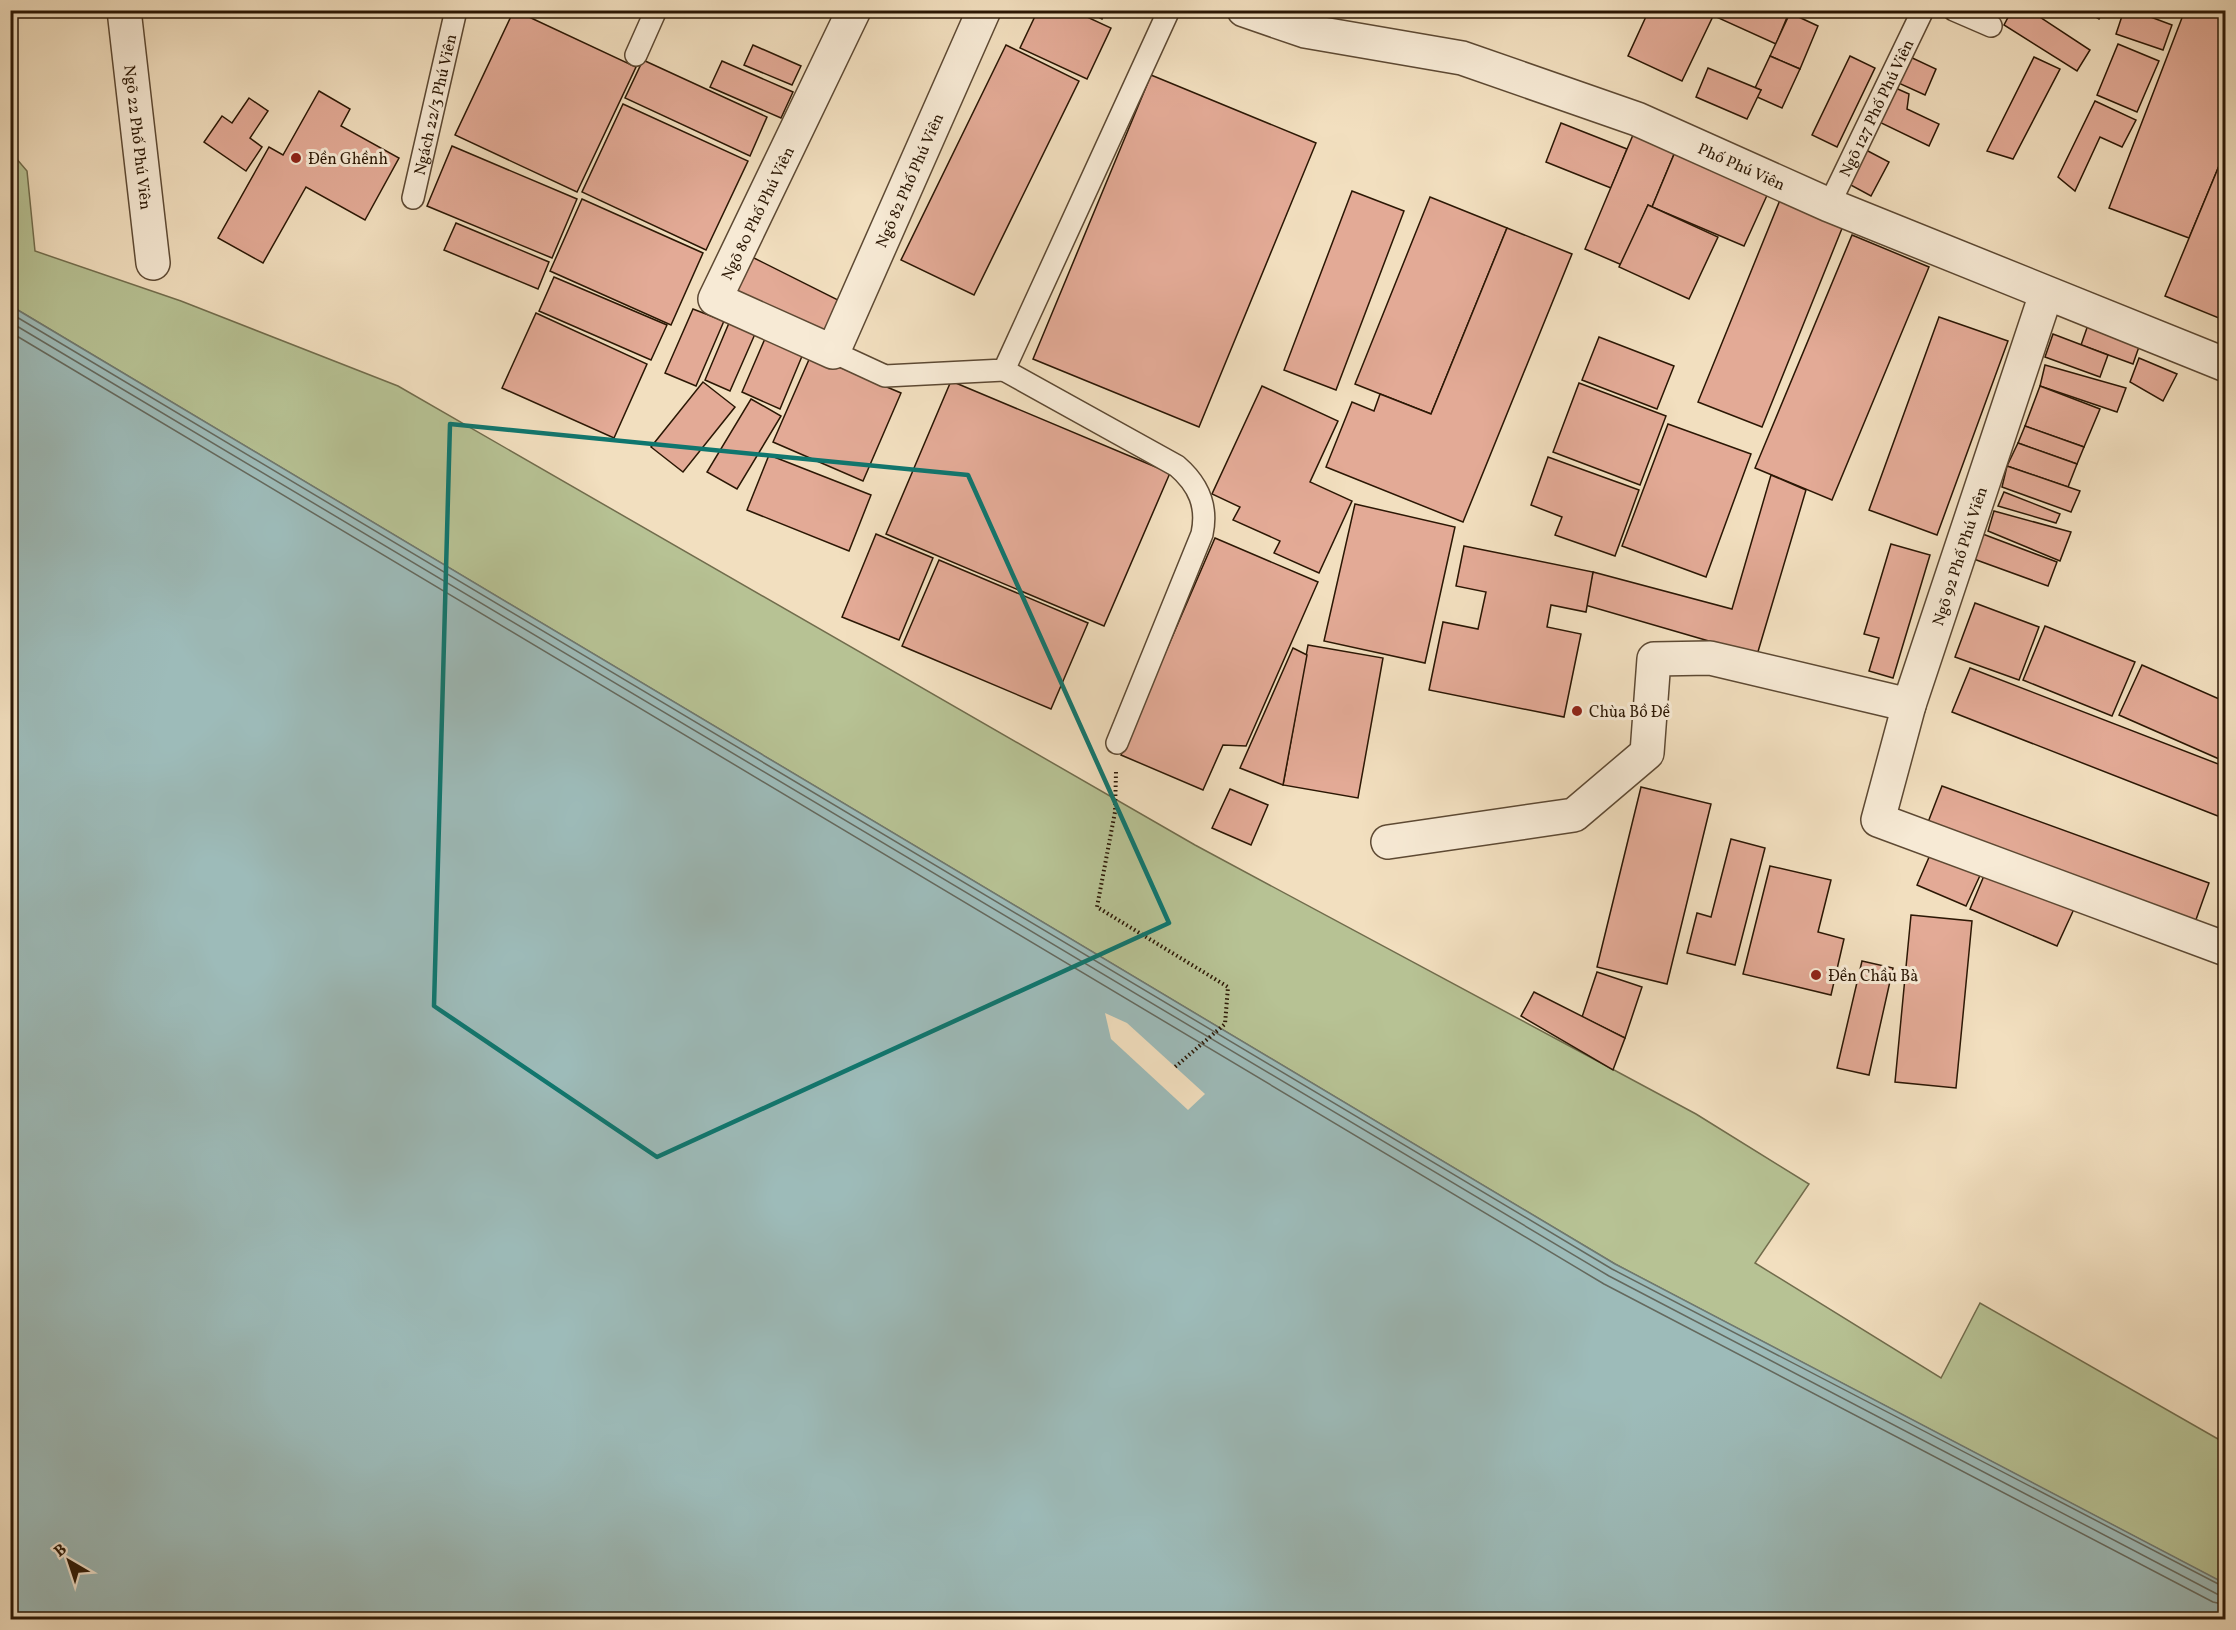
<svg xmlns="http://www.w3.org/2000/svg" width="2236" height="1630" font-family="Vollkorn,serif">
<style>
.green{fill:#b7c294;stroke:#716c4c;stroke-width:1.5}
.water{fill:#9dbbb9;stroke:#6f7971;stroke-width:1.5}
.pier{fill:#f2dfbf}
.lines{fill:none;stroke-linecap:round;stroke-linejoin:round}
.shore{stroke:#64695e;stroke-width:1.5}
.building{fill:#e3aa96;stroke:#2b1704;stroke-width:1.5}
.lane-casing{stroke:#5d4933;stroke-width:24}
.street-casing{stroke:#5d4933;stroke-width:36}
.path{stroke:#2b1704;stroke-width:4;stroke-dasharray:1.5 3;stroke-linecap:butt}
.lane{stroke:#f7ead5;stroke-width:21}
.street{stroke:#f7ead5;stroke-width:33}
.marked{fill:none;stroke:#0f766e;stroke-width:4.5;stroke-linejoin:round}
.poi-dot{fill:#8f2418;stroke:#f7ead5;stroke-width:2}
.labels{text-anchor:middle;stroke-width:6;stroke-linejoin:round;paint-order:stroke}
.street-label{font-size:16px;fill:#2b1704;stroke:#f7ead5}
.poi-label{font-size:16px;fill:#2b1704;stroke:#f7ead5;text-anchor:start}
</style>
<rect width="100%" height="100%" fill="#f2dfbf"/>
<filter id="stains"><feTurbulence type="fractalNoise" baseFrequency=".00333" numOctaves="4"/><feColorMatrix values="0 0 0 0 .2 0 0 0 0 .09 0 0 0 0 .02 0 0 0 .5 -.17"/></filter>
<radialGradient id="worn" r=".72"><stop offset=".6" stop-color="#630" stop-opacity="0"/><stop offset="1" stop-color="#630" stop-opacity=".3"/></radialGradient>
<path class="green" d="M 10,151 L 27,171 L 35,251 L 181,301 L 398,386 L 1195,845 L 1696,1114 L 1809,1184 L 1755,1263 L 1941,1378 L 1980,1303 L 2225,1443 L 2225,1584 L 1615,1264 L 11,306 Z"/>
<path class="water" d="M 11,306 L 1615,1264 L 2226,1584 L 2225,1620 L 11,1620 Z"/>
<path class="pier" d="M 1105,1013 L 1127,1023 L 1205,1094 L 1188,1110 L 1111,1039 Z"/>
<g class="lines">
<g class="shore">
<path d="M 10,313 L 1612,1269 L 2226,1588"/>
<path d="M 10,322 L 1609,1276 L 2217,1594 L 2226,1596"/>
<path d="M 10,332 L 1604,1284 L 2213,1602 L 2226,1605"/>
</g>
</g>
<g class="building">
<path d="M 514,10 L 636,67 L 577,192 L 455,135 Z"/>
<path d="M 1038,10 L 1072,10 L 1111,28 L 1087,79 L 1020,48 Z"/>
<path d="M 1085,10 L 1106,10 L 1102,19 Z"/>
<path d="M 1649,10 L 1716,10 L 1682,81 L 1628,56 Z"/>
<path d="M 1717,10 L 1790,10 L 1776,44 L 1714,16 Z"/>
<path d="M 2012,10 L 2029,10 L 2090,50 L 2077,71 L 2004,25 Z"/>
<path d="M 2084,10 L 2104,10 L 2099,19 Z"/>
<path d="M 2124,10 L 2132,10 L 2172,25 L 2163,50 L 2116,34 Z"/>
<path d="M 2185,10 L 2226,10 L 2226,149 L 2189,238 L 2109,208 Z"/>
<path d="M 1790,13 L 1818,26 L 1800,69 L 1770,56 Z"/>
<path d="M 2118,44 L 2159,61 L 2137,112 L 2097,95 Z"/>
<path d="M 753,45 L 801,66 L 792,85 L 744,65 Z"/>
<path d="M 1006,45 L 1079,81 L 974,295 L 901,260 Z"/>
<path d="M 1906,55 L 1936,69 L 1925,95 L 1894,81 Z"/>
<path d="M 1770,56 L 1800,69 L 1782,108 L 1757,97 L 1761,90 L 1755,88 Z"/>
<path d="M 1850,56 L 1875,68 L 1837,147 L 1812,135 Z"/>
<path d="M 2034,57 L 2060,69 L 2013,159 L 1987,151 Z"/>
<path d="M 643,60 L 767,117 L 750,156 L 625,98 Z"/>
<path d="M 722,61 L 793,92 L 781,118 L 710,87 Z"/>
<path d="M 1708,68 L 1761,90 L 1747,119 L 1696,97 Z"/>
<path d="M 1151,75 L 1316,143 L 1199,427 L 1033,359 Z"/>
<path d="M 1891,86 L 1909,94 L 1907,109 L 1939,124 L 1929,146 L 1875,120 Z"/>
<path d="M 319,91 L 350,109 L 341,126 L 399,158 L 365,220 L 306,187 L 263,263 L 218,238 L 269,147 L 283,155 Z"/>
<path d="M 249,98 L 268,111 L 250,138 L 262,147 L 246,171 L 204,142 L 222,116 L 232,123 Z"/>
<path d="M 2095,101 L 2136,120 L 2122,147 L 2100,137 L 2075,191 L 2058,177 Z"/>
<path d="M 623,104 L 748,161 L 706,250 L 582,192 Z"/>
<path d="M 1561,123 L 1627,149 L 1611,188 L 1546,162 Z"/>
<path d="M 1633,135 L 1675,152 L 1652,207 L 1648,205 L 1622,265 L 1585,249 Z"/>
<path d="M 452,146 L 577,199 L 552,258 L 427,206 Z"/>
<path d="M 2226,149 L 2226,321 L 2165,296 Z"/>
<path d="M 1866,150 L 1889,162 L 1871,196 L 1847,183 Z"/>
<path d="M 1675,152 L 1769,191 L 1744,246 L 1652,207 Z"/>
<path d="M 1352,191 L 1404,211 L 1336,390 L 1284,370 Z"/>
<path d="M 1430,197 L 1507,228 L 1431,414 L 1355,384 Z"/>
<path d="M 582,199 L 703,253 L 671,325 L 550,271 Z"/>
<path d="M 1780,200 L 1843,226 L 1762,427 L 1698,402 Z"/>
<path d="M 1648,205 L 1718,237 L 1689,299 L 1619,267 Z"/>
<path d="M 456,223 L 549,262 L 538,289 L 444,250 Z"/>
<path d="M 1507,228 L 1572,254 L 1463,522 L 1326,467 L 1352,402 L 1374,411 L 1380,394 L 1431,414 Z"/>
<path d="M 1852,235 L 1929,267 L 1832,500 L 1755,468 Z"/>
<path d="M 752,257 L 850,306 L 831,343 L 733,295 Z"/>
<path d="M 554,277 L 667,325 L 651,360 L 539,311 Z"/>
<path d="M 693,309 L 724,321 L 696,386 L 665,373 Z"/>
<path d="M 536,313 L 647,364 L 614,438 L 502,388 Z"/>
<path d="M 1939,317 L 2008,341 L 1937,535 L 1869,510 Z"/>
<path d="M 2089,322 L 2141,341 L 2133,364 L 2081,345 Z"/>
<path d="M 729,323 L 755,334 L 730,391 L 705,380 Z"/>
<path d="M 767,334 L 805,349 L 780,409 L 742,392 Z"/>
<path d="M 2053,334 L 2108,355 L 2100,377 L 2045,357 Z"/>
<path d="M 1599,337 L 1674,366 L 1657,409 L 1582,380 Z"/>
<path d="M 811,355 L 901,393 L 863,481 L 773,442 Z"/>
<path d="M 2139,358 L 2177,374 L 2163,401 L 2130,382 Z"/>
<path d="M 2045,365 L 2126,388 L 2117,412 L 2040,386 Z"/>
<path d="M 951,381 L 1170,473 L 1104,626 L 886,534 Z"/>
<path d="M 703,382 L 735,407 L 683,472 L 651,447 Z"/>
<path d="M 1579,383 L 1666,416 L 1640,485 L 1553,452 Z"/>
<path d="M 1262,386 L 1338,421 L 1310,482 L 1352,501 L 1319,573 L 1274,553 L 1280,541 L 1233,520 L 1240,507 L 1212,494 Z"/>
<path d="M 2040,386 L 2100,409 L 2084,447 L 2025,426 Z"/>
<path d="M 751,399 L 781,416 L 737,489 L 707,472 Z"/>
<path d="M 1668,424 L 1751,454 L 1706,577 L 1622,546 Z"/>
<path d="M 2025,426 L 2084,447 L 2077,464 L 2018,443 Z"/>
<path d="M 2018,443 L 2077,464 L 2068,487 L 2007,466 Z"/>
<path d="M 769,455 L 871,495 L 849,551 L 747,510 Z"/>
<path d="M 1548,457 L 1639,490 L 1615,556 L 1555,535 L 1562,517 L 1531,505 Z"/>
<path d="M 2007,466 L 2080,491 L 2071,512 L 2002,487 Z"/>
<path d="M 1771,475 L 1806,490 L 1757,655 L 1585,605 L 1593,572 L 1732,609 Z"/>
<path d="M 2004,492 L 2060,514 L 2056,523 L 1998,506 Z"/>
<path d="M 1355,504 L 1455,527 L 1425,663 L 1324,641 Z"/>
<path d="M 1994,511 L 2071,532 L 2060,561 L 1988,531 Z"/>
<path d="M 1980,533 L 2057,562 L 2048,586 L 1971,558 Z"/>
<path d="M 876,534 L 933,558 L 899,640 L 842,617 Z"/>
<path d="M 1215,538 L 1318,582 L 1246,746 L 1223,745 L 1203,790 L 1121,755 Z"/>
<path d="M 1891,544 L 1930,555 L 1893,678 L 1869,671 L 1879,638 L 1864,634 Z"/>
<path d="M 1464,546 L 1593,572 L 1586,612 L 1551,605 L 1547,627 L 1581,634 L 1564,717 L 1429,690 L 1443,622 L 1478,629 L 1486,592 L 1456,586 Z"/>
<path d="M 939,560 L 1088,623 L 1051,709 L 902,646 Z"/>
<path d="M 1975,603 L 2039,627 L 2019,680 L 1955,657 Z"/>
<path d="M 2045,626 L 2135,662 L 2112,716 L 2023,680 Z"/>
<path d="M 1308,645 L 1383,658 L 1358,798 L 1283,785 Z"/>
<path d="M 1293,648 L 1307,655 L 1283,785 L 1240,768 Z"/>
<path d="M 2142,665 L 2226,702 L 2226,762 L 2119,715 Z"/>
<path d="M 1970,668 L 2226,767 L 2226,812 L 2223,818 L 1952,712 Z"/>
<path d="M 1942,786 L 2209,883 L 2193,928 L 1925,830 Z"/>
<path d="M 1641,787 L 1711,804 L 1667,984 L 1597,967 Z"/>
<path d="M 1230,789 L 1268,805 L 1251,845 L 1212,828 Z"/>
<path d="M 1731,839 L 1765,848 L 1735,965 L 1687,953 L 1697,913 L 1711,917 Z"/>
<path d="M 1933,848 L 1983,869 L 1966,906 L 1917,885 Z"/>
<path d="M 1770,866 L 1831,880 L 1818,932 L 1844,939 L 1831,995 L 1743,974 Z"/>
<path d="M 1986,871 L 2074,909 L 2057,946 L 1970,909 Z"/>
<path d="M 1911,915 L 1972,921 L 1956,1088 L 1895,1082 Z"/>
<path d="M 1862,961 L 1893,968 L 1869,1075 L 1837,1068 Z"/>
<path d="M 1597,972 L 1642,987 L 1625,1038 L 1582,1017 Z"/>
<path d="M 1534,992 L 1625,1038 L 1613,1070 L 1521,1016 Z"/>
</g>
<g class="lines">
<g class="lane-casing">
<g id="lane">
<path d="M 1954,10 L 1991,26"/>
<path d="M 636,55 L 656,10"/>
<path id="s1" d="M 413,198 L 456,10"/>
<path id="s2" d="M 1829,205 L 1923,10"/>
<path d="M 833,352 L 885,376 L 1004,370 L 1169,10"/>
<path d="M 1004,370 L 1177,466 C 1199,485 1208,506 1202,534 L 1117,743"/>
</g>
</g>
<g class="street-casing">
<g id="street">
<path id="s3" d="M 124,10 L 153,263"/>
<path id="s4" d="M 854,10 L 715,299 L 833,352 L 984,10"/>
<path id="s5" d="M 1244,10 L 1305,31 L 1462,58 L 1637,119 L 1829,205 L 2226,365"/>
<path d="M 2046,294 L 1909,705 L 1878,820 L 2226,949"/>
<path d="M 1388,842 L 1574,815 L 1647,753 L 1654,659 L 1710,658 L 1909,705"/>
</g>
</g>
<path class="path" d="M 1116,772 L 1115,812 L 1097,907 L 1228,987 L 1225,1024 L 1175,1067"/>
<use href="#lane" class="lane"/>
<use href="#street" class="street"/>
</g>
<path class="marked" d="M 450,424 L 968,475 L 1169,923 L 657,1157 L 434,1006 Z"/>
<g class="poi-dot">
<circle cx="296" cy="158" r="6"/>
<circle cx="1577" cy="711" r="6"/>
<circle cx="1816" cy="975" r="6"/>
</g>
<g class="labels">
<g class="street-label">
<text dy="6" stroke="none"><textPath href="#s1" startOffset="96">Ngách 22/3 Phú Viên</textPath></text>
<text dy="6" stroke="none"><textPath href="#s2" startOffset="108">Ngõ 127 Phố Phú Viên</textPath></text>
<text dy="6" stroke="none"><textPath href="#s3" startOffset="128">Ngõ 22 Phố Phú Viên</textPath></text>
<text dy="6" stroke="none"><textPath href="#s5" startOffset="524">Phố Phú Viên</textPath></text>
<text dy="6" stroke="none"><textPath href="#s4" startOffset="638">Ngõ 82 Phố Phú Viên</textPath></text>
<text transform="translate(757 213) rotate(-64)" y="6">Ngõ 80 Phố Phú Viên</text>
<text transform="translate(1959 556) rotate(-72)" y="6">Ngõ 92 Phố Phú Viên</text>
</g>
<g class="poi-label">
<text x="308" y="164">Đền Ghềnh</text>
<text x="1589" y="717">Chùa Bồ Đề</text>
<text x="1828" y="981">Đền Chầu Bà</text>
</g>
</g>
<rect width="2236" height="1630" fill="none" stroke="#f2dfbf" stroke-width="36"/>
<rect x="12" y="12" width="2212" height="1606" fill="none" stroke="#2b1704" stroke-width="3"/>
<rect x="18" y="18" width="2200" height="1594" fill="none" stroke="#2b1704" stroke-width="1.5"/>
<g transform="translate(69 1561) rotate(321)" stroke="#f7ead5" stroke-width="4.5" paint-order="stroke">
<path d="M0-4.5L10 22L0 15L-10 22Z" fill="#2b1704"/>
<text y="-9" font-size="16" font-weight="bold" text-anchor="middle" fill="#2b1704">B</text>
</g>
<rect width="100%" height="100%" filter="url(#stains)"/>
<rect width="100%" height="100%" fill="url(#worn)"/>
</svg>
